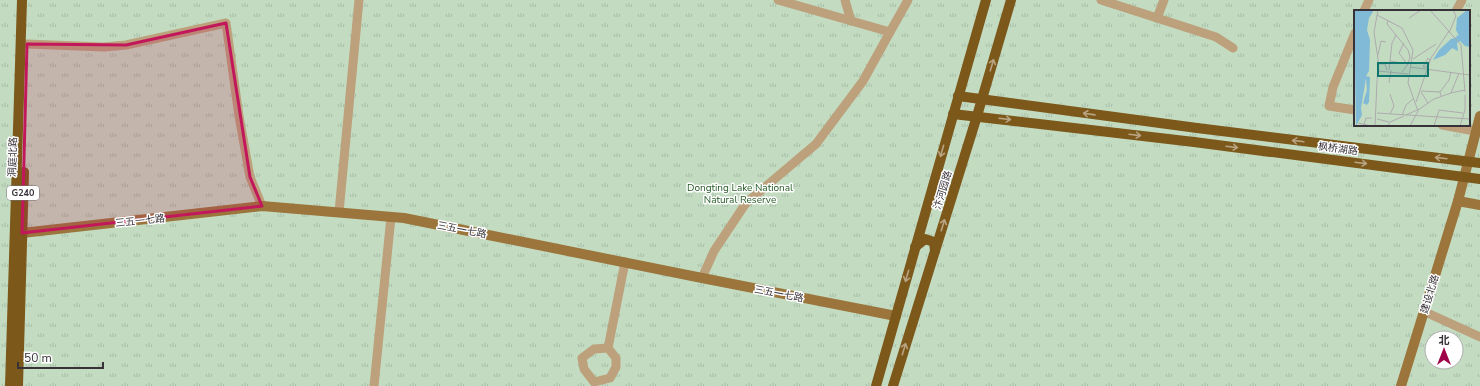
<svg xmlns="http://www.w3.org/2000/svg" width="1480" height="386" font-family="'Nunito Sans','Noto Sans SC',sans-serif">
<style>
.park{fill:url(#park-tufts);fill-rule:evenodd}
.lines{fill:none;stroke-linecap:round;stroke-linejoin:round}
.street{stroke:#bca17c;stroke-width:9}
.secondary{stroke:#9b753b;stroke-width:10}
.primary{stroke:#7d581b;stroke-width:10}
.primary-bridge{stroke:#7d581b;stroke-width:10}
.oneway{stroke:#b8a382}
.marked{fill:#c2185b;fill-opacity:0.2;stroke:#c2185b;stroke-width:3;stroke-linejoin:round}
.labels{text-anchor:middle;stroke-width:3;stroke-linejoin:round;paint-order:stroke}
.shield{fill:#fff;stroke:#736f74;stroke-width:1}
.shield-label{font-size:9px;font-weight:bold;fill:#373138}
.street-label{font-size:10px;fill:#373138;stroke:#fff}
.park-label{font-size:10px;fill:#235922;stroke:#fff}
.inset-road{fill:none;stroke:#aeaaae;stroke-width:1}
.view{fill:#0f766e;fill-opacity:0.15;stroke:#0f766e;stroke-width:2}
.inset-edge{fill:none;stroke:#373138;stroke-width:2}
</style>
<defs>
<pattern id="park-tufts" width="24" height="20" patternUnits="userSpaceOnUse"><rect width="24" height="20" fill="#c3dcc1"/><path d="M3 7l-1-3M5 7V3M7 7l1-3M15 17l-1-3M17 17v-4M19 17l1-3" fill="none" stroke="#a8bda7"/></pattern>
</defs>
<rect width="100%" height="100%" fill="#fdfafd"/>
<path class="park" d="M 0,0 L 1480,0 L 1480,386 L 0,386 ZM 1355,11 L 1469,11 L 1469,125 L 1355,125 ZM 1432,338 L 1456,338 L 1456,362 L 1432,362 Z"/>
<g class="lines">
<g class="street">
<path d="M 845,0 L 851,21"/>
<path d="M 1101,0 L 1216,37 L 1233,48"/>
<path d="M 1364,11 L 1369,0"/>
<path d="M 1456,11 L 1462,0"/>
<path d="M 1157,18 L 1164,0"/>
<path d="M 890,32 L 908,0"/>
<path d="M 1355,33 L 1333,87 L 1329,106 L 1355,110"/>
<path d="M 27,44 L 104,47 L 126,45 L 226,23 L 239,116 L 250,177 L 262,206"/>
<path d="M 1442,125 L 1480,132"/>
<path d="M 339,212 L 359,0"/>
<path d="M 702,278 L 714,251 L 746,203 L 816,144 L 863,81 L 890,32 L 778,0"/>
<path d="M 1423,311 L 1480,337"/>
<path d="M 608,348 L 594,349 L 582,358 L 584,369 L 594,382 L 610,378 L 616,367 L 616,358 L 608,348 L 625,262"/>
<path d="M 374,386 L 391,217"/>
</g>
<g class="secondary">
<path d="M 1458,201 L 1480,205"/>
<path d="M 22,233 L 262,206 L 404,218 L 702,278 L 896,316"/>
<path d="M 1401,386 L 1458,201 L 1480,116"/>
</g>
<g class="primary">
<path d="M 958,96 L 1197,128"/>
<path d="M 953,114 L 1194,142"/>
<path d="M 915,247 L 925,239 L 934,242 L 935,251"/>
<path d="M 10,386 L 22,0"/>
<path d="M 18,386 L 24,172"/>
<path d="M 876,386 L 986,0"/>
<path d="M 893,386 L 977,116 L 1011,0"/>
</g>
<g class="primary-bridge">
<path d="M 1197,128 L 1480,163"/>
<path d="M 1194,142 L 1480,179"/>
</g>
</g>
<defs><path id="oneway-shaft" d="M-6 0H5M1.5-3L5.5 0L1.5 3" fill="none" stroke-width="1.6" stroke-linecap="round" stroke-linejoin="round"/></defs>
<g class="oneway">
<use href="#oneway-shaft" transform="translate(992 65) rotate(-73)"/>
<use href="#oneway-shaft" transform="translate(1089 114) rotate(-172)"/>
<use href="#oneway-shaft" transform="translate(1005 119) rotate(7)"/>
<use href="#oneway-shaft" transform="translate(1135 135) rotate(7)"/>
<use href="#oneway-shaft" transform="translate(1298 141) rotate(-173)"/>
<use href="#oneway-shaft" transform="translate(1232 147) rotate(7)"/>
<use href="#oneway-shaft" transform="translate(942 151) rotate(106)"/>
<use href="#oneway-shaft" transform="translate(1441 158) rotate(-173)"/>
<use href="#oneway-shaft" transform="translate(1361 163) rotate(7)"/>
<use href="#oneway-shaft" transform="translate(943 225) rotate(-73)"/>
<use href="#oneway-shaft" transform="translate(907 276) rotate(106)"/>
<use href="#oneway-shaft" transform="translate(904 349) rotate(-73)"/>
</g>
<path class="marked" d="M 226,23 L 250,177 L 262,206 L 22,233 L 27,44 L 126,45 Z"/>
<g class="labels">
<rect class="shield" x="7" y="186" width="32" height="14" rx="3"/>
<g class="shield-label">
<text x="23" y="196">G240</text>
</g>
<g class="street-label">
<text transform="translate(1338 148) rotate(7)" y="4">枫桥湖路</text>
<text transform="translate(12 157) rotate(-88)" y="4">洞庭北路</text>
<text transform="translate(942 190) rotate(-73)" y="4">汴河园路</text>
<text transform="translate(140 220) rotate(-6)" y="4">三五一七路</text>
<text transform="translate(462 229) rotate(11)" y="4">三五一七路</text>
<text transform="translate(779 293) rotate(11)" y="4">三五一七路</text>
<text transform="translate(1429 294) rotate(-73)" y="4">建设北路</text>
</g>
<g class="park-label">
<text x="740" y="191">Dongting Lake National<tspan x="740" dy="12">Natural Reserve</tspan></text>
</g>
</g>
<g transform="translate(1354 10)">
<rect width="116" height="116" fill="#fdfafd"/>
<path d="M 0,0 L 116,0 L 116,116 L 0,116 Z" fill="#c3dcc1"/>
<path d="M 0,0 L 20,0 L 15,8 L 13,20 L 16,30 L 15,61 L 12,66 L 16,67 L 15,92 L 13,95 L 9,93 L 13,80 L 12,68 L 7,98 L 8,105 L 2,116 ZM 113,0 L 116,0 L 116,37 L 111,36 L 106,31 L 103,33 L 104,41 L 98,38 L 91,45 L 79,50 L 85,40 L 97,29 L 103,27 L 102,25 L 105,26 L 102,20 L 103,8 Z" fill="#80bad6"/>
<path class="inset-road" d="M 76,0 L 107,35 L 111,82M 23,5 L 48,18 L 59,40 L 54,73 L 64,101 L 56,116M 55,8 L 67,0M 34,10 L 33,14 L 54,40 L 56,47 L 54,54M 95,23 L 102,6 L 99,0M 50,33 L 45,43 L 53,54M 24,45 L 27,31 L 32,32M 59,49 L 82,34M 36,51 L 54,54 L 48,62M 25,54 L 31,54 L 33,60M 56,57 L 116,65M 72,57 L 76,50 L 74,48 L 69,57 L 74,57M 35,60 L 38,33 L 42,25M 24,61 L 54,64M 35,73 L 37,60M 67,81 L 86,82 L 87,86M 67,82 L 74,93M 86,82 L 95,70 L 97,62M 97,83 L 111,80M 36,84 L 40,96 L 36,104M 62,92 L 77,48 L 95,21M 64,100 L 80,89 L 97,83 L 105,63M 23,103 L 116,109M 48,105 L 52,95 L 59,89M 52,105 L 63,100M 23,109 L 35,112M 4,113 L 17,116M 10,114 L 12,108 L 18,108M 21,116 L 24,49 L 20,22 L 24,0M 34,116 L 36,112 L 50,106M 80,116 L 85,100 L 109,103M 106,116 L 111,100 L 111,85"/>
<path class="view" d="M 24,53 L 74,53 L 74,66 L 24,66 Z"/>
<rect width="116" height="116" class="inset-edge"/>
</g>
<g transform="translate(1444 350)"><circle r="19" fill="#ffffff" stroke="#afadaf"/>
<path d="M0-3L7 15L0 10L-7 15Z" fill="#9f0449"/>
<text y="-6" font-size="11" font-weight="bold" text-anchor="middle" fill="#373138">北</text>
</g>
<path d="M18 362v6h85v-6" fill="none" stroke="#373138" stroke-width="2"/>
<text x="24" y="362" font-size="12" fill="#373138" stroke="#ffffff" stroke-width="3" paint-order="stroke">50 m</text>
</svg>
